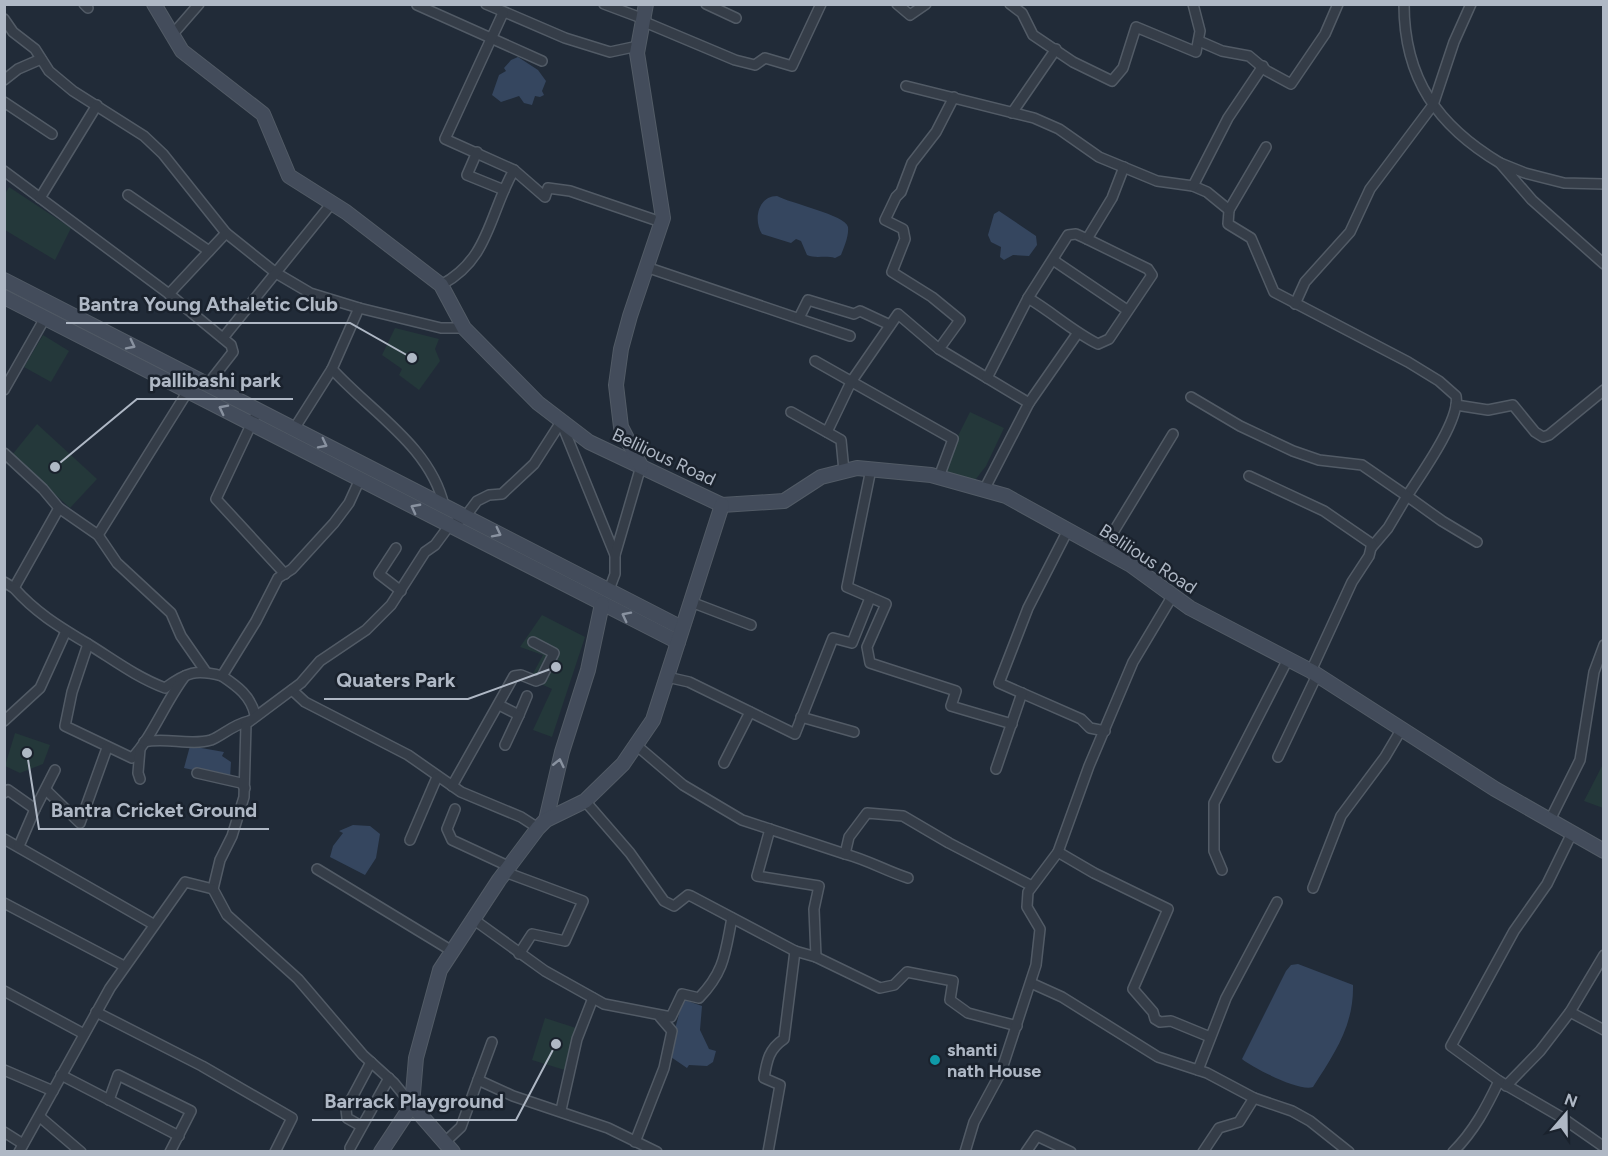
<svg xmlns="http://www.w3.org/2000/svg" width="1608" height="1156" font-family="Figtree,sans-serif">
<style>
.green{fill:#24383a}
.water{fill:#35465f}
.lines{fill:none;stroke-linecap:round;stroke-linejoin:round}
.street-casing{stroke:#525b66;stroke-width:12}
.secondary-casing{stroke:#525b66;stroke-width:16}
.street{stroke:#353d48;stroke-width:9}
.secondary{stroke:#434c5b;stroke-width:14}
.oneway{stroke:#8992a0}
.culture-dot{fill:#0f9aa8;stroke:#1a222d;stroke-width:2}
.labels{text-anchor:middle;stroke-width:5;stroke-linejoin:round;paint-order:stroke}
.street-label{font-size:18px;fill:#afb8c5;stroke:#1a222d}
.poi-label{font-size:18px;font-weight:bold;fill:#afb8c5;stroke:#1a222d;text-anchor:start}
.leader{fill:none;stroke:#afb8c5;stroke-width:2}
.callout-dot{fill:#afb8c5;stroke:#1a222d;stroke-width:2}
.callout-label{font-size:20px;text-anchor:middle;font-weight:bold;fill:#afb8c5;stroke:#1a222d;stroke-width:5;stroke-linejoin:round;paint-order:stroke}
</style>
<rect width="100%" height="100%" fill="#212b38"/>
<g class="green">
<path d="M 9,187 L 71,228 L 55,260 L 5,230 L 5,194 Z"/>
<path d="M 395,328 L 439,339 L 435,349 L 440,361 L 419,390 L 399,375 L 402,369 L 382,355 Z"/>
<path d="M 43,335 L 69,351 L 51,382 L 24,367 Z"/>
<path d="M 970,412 L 1004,428 L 986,466 L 972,484 L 940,472 Z"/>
<path d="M 37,424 L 97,479 L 70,508 L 12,455 Z"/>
<path d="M 542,615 L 585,637 L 552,737 L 533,730 L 552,689 L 530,679 L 543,655 L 520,647 Z"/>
<path d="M 15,733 L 50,745 L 43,764 L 20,773 L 5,766 Z"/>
<path d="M 1603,764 L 1603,808 L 1584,801 Z"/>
<path d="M 545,1018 L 579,1029 L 568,1071 L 532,1060 Z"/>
</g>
<g class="water">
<path d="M 518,57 L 538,70 L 546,81 L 542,91 L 544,95 L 540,97 L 535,96 L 532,105 L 524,103 L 519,96 L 501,102 L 492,95 L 499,75 L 506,71 L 504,68 L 511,60 Z"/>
<path d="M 777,196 C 789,203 846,215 848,227 C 849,236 844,247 841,255 L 835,258 C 825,255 816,259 807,255 L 801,241 L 796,239 L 791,243 L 762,234 C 753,220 758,196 777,196 Z"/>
<path d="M 999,211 L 1036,236 L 1037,245 L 1029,256 L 1013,255 L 1004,260 L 1000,257 L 1001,247 L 991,242 L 988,235 L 994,214 Z"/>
<path d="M 190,746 L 224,752 L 222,756 L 231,762 L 230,778 L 184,768 Z"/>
<path d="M 353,825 L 370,826 L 380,834 L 376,858 L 365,875 L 330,857 L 333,846 L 343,833 L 339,831 Z"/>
<path d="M 1298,964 L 1353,985 C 1354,1026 1334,1054 1313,1087 C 1300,1092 1253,1068 1242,1059 L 1286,971 L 1291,965 Z"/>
<path d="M 685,1000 L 702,1006 L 700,1030 L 709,1049 L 716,1051 L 713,1062 L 707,1066 L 689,1065 L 687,1068 L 668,1055 L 682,1003 Z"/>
</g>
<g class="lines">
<g class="street-casing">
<g id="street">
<path d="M 84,4 L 88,8"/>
<path d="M 486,4 L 565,38 L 610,52 L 638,46"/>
<path d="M 604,4 L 644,19"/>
<path d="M 706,4 L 736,18"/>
<path d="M 897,4 L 910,15 L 926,4"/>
<path d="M 1010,4 L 1022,13 L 1033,35 L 1073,62 L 1112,81 L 1123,68 L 1136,27 L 1196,52 L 1200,31 L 1193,4"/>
<path d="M 1404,4 C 1404,79 1438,126 1500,163"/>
<path d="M 417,5 L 542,61"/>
<path d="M 503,13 L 445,139 L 514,170"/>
<path d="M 644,15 L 647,23 L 735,60 L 755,65 L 765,58 L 792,66 L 821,4"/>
<path d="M 4,19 L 13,32 L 35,49 L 49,71 L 73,91 L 144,136 L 163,154 L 226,233 L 276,273 L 310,293 L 359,308 L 441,328 L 464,328"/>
<path d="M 172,35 L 199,4"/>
<path d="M 1199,41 L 1222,51 L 1249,56 L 1267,71 L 1291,84 L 1325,34 L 1338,4"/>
<path d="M 4,80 L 18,69 L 41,59"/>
<path d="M 906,86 L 1034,118 L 1059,129 L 1099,157 L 1157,181 L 1193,186 L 1207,192 L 1229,210 L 1228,224 L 1251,238 L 1274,292 L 1408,362 L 1439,381 L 1456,396 C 1461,419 1420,476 1407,496 L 1442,521 L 1477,542"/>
<path d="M 954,97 L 936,132 L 912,163 L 901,192 L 896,197 L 885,220 L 903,229 L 905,239 L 892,272 L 932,297 L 960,320 L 939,349 L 1029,403 L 984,490"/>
<path d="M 4,102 L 52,134"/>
<path d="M 1012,113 L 1056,49"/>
<path d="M 477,152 L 467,175 L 504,190"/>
<path d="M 4,171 L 169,294 L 231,345 L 233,352 L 208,384"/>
<path d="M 1604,184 L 1564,183 L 1525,173 L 1500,163 L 1532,200 L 1604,264"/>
<path d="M 1193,186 L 1228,118 L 1263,66"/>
<path d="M 128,195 L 209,251"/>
<path d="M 40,198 L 97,105"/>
<path d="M 1229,210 L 1266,147"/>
<path d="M 1053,260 L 1127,310"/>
<path d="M 646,267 L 850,336"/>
<path d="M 441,285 C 490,259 489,213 514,170 L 545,197 L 548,188 L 570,191 L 661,222"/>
<path d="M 169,294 L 226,233"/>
<path d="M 1028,298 L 1068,235 L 1076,234 L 1087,239"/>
<path d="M 1295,304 L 1305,282 L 1350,232 L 1370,189 L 1433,105 L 1454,42 L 1471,4"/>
<path d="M 799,318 L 808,300 L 854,314 L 860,311 L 890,325"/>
<path d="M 223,338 L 332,203"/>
<path d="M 815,361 L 953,439 L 939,477"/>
<path d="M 332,369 C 371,412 431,447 444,506"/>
<path d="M 987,378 L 1028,298 C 1052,312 1072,331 1098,344 L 1109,339 L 1152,275 L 1148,269 L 1087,239 L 1112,198 L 1124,167"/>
<path d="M 4,390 L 45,318"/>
<path d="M 1191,397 L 1240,426 L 1293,451 L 1319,460 L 1362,465 L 1407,496 L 1388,528 L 1371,548"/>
<path d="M 1029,403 L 1077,334"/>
<path d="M 1456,405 L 1488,410 L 1513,405 L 1535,432 L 1543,437 L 1549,435 L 1604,390"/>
<path d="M 258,410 L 216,499 L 285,574"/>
<path d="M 791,412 L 841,440 L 844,471"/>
<path d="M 561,422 L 615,555"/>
<path d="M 294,429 L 332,369 L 359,308"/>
<path d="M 827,432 L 851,382 L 898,314 L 939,349"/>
<path d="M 4,453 L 43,489 L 59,508"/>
<path d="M 871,469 L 847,587 L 886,604 L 867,647 L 870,663 L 956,691 L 951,706 L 1012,724"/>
<path d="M 1249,476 L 1324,511 L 1372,544 L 1369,556 L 1352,582 L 1311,671"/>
<path d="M 1068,530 L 1028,608 L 999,683 L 1081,719 L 1090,728 L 1105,731"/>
<path d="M 98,535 L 117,563 L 171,613 L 181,636 L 206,672"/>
<path d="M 396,548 L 379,574 L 401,591"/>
<path d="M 1103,549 L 1173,434"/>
<path d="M 4,582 L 14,588 L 59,508 L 98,535 L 188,391"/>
<path d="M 14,588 C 36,613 60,627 88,644 C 114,660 136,677 165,688 C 187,672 196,669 222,676"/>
<path d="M 609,590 L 615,574 L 615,555 L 641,466"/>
<path d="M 691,602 L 751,625"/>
<path d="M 88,644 L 72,692 L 65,726 L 132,758 C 153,736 165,702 185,676"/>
<path d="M 667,677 L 689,682 L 795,734 L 833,638 L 852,643 L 870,598"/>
<path d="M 292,690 L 305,702 L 408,755 L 461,792 L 521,817 L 538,828"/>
<path d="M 499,705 L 519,715 L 527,696"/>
<path d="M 255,715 C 251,696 237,686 222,676 L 256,621 L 278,578 L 292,569 L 334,523 L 349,503 L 360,479"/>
<path d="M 801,717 L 854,732"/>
<path d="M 4,721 L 40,688 L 66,631"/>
<path d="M 144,742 C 165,737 191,746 211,740 C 222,736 232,725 249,721"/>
<path d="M 505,745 L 519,715"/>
<path d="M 636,745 L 683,785 L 742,820 L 845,854 L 849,837 L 867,813 L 903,816 L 949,843 L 1032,886"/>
<path d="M 1278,757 L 1317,675"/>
<path d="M 724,763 L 750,712"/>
<path d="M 996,769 L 1022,693"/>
<path d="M 197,773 L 241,783 L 245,788"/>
<path d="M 140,779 L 138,773 L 140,749"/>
<path d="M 452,786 L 514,676 L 521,675 L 536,681 L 541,679 L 554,653 L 533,642"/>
<path d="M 46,790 L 80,823 L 107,748"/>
<path d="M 4,793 L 8,790 L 35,809 L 55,770"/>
<path d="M 585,801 L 630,853 L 664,901 L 674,906 L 688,895 L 691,896 L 795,951"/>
<path d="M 455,809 L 447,829 L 452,840 L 508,866"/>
<path d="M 1550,820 L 1580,760 L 1594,672 L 1604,645"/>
<path d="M 1572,833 L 1547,884 L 1514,931 L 1451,1046 L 1499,1081 L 1561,1117 L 1604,1147"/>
<path d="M 4,839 L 153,924"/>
<path d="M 410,840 L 437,777"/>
<path d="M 19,846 L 35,809"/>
<path d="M 1058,852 L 1094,873 L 1168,909 L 1133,989 L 1153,1012 L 1155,1019 L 1160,1022 L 1171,1021 L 1210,1037"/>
<path d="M 845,854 C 868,860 886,871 908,878"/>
<path d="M 317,869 L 452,951"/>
<path d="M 1222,870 L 1214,851 L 1214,803 L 1288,659"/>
<path d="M 505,872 L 583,901 L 565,941 L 532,934 L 519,954"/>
<path d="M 1313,888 L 1341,816 L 1385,757 L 1401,730"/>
<path d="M 4,903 L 124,966"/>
<path d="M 473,919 L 545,971 L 604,1004 L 671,1017 L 682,994 L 699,998 C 725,971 725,953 732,918"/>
<path d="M 816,957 L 880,988 L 894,985 L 907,972 L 953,981 L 950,1000 L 968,1013 L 1017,1026"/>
<path d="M 1031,983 L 1062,997 L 1158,1057 L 1207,1073 L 1254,1098 L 1292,1111 L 1310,1121 L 1349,1152"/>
<path d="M 4,991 L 84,1034"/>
<path d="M 96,1012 L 202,1066 L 292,1118 L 275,1152"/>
<path d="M 1570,1012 L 1604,1030"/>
<path d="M 4,1070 L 53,1091"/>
<path d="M 1198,1070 L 1226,998 L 1277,902"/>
<path d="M 61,1075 L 179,1136"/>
<path d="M 478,1080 L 492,1042"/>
<path d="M 1506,1086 L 1540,1051 L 1570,1012 L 1604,955"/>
<path d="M 109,1100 L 118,1075 L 191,1111 L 170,1152"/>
<path d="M 412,1105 L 394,1083 L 363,1055 L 298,979 L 227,915 L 213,889 L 220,860 L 232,836 L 244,797 L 246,724 L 301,683 L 320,661 L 366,630 L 391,605 L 425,552 L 435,545 L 449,526 L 465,517 L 477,501 L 489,495 L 502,494 L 534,464 L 561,422"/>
<path d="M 561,1110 L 577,1039 L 593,998"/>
<path d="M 40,1117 L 81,1152"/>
<path d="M 361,1126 L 347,1118 L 346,1109 L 371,1062"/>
<path d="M 4,1132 L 23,1144"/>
<path d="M 445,1142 L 461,1127 L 478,1080 L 513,1096 L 608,1128 L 657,1152"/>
<path d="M 635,1142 L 664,1068 L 672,1031 L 660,1017"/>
<path d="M 350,1148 L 389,1078"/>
<path d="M 19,1152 L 110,988 L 185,882 L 213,889"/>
<path d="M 768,1152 L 780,1085 L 764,1078 C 767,1060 769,1049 784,1039 L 795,951 L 816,957 L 814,909 L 819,886 L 757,876 L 770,829"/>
<path d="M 965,1152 L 974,1122 L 1001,1072 L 1036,965 L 1040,929 L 1027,907 L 1028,892 L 1058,852 L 1089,766 L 1133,662 L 1173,595"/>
<path d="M 1026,1152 L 1037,1136 L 1071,1152"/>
<path d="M 1203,1152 L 1219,1128 L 1239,1122 L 1254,1098"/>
<path d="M 1453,1152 C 1474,1131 1486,1108 1499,1081"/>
</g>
</g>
<g class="secondary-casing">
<g id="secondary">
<path d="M 154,4 L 182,51 L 263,114 L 289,176 L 346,212 L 441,285 L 464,328 L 538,403 L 589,442 L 722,505 L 784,501 L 821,477 L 857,468 L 931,475 L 1006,496 L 1131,565 L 1190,608 L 1311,671 L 1495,789 L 1604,851"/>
<path d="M 4,280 L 682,628"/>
<path d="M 4,297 L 678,642"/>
<path d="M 641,466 L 621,427 L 616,385 L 621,349 L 630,316 L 663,218 L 637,53 L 646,4"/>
<path d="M 546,820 L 562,752 L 588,670 L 602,604"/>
<path d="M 412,1105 L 453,1152"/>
<path d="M 381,1152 L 412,1105 L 416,1058 L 440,970 L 499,880 L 538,828 L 546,820 L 585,801 L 623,764 L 653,720 L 722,505"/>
</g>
</g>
<use href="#street" class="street"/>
<use href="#secondary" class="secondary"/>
</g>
<defs><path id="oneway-chevron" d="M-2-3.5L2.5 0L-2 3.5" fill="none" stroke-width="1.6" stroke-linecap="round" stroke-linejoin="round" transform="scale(1.5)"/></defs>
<g class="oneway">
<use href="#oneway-chevron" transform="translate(131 345) rotate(27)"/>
<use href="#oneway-chevron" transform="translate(223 409) rotate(-153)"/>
<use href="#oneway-chevron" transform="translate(323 444) rotate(27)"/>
<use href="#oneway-chevron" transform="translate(415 508) rotate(-152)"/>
<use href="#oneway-chevron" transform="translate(497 533) rotate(27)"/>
<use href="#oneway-chevron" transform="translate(626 616) rotate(-153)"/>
<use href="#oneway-chevron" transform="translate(559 763) rotate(-77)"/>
</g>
<circle class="culture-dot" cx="935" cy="1060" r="6"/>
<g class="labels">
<g class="street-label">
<text transform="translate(664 457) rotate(25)" y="6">Belilious Road</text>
<text transform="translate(1148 559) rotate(33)" y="6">Belilious Road</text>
</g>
<g class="poi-label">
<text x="947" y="1056">shanti<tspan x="947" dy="21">nath House</tspan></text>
</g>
</g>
<path class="leader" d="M412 358L350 323H66M55 467L137 399H293M556 667L468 699H324M27 753L39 829H269M556 1044L516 1120H312"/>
<g class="callout-dot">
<circle cx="412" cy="358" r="6"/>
<circle cx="55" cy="467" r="6"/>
<circle cx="556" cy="667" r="6"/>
<circle cx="27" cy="753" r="6"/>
<circle cx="556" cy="1044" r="6"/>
</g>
<g class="callout-label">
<text x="208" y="311">Bantra Young Athaletic Club</text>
<text x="215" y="387">pallibashi park</text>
<text x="396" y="687">Quaters Park</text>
<text x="154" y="817">Bantra Cricket Ground</text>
<text x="414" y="1108">Barrack Playground</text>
</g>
<rect width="1608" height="1156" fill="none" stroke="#afb8c5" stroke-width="12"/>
<g transform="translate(1566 1114) rotate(20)" stroke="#1a222d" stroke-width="4.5" paint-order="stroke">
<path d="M0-4.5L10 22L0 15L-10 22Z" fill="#afb8c5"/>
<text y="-9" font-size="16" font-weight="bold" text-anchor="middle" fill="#afb8c5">N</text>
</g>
</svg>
